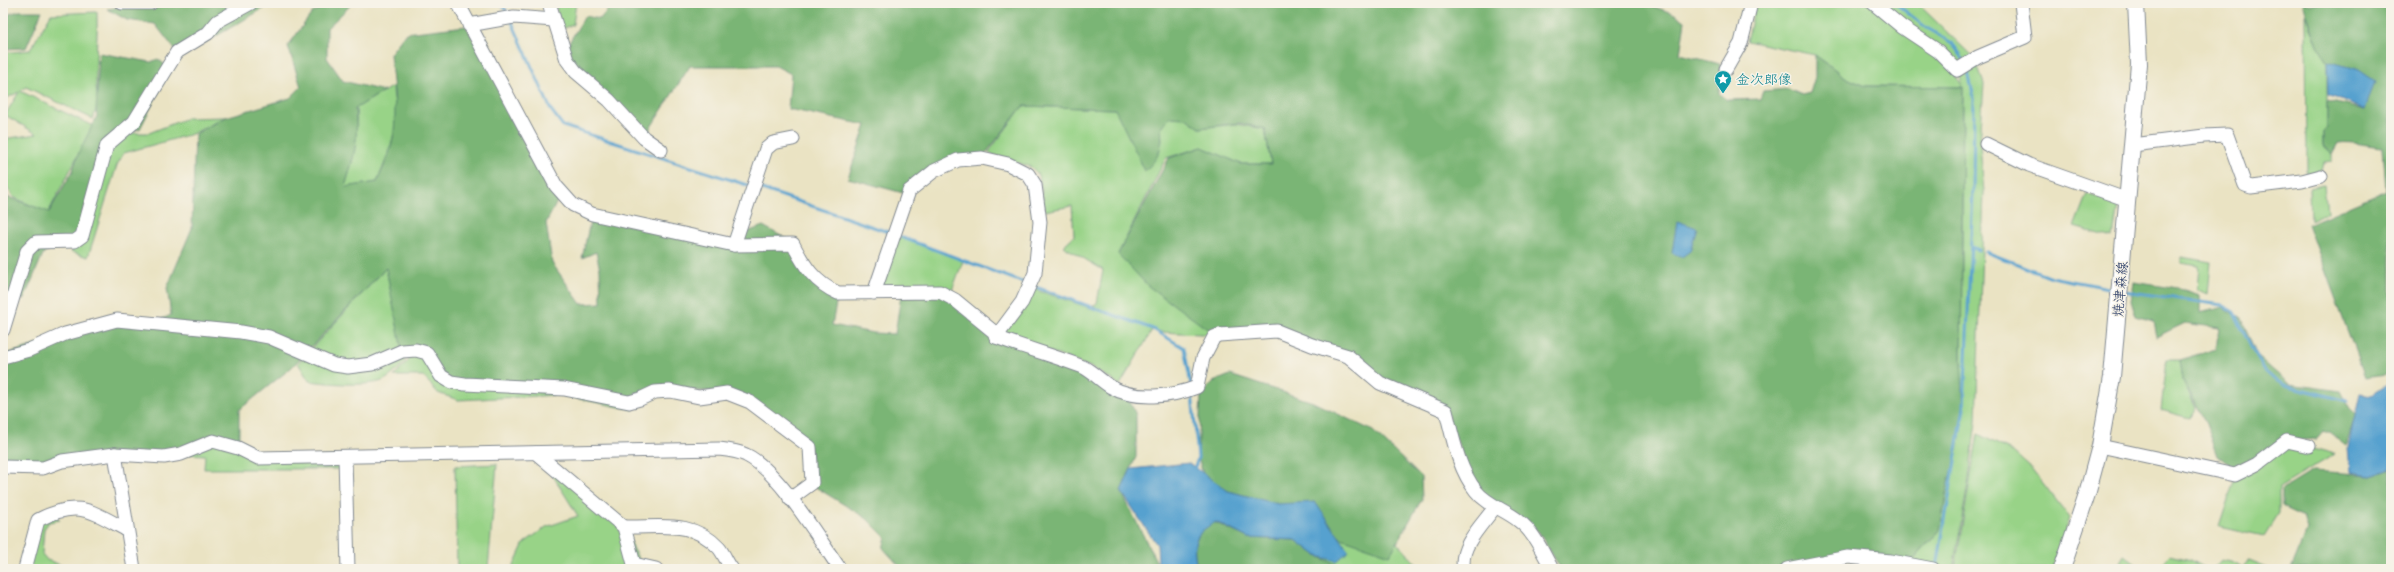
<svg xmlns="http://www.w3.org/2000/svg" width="2394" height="572" font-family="'Gochi Hand','Klee One',sans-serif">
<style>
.green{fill:#98d387;stroke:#5a8172}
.forest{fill:#7ab574;stroke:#4a7269}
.water{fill:#57a1cf;stroke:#396896}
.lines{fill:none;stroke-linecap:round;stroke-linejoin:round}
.stream{stroke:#57a1cf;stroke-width:3}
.minor-casing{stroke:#828990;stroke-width:15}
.major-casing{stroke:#828990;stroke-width:18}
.minor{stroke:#fff;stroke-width:13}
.major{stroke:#fff;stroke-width:16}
.labels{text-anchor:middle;stroke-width:3;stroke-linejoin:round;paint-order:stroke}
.culture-label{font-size:14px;fill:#0d838f;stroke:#f7f3e8;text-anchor:start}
.street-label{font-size:14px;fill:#1b2f5e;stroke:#f7f3e8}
</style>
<rect width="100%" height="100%" fill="#f7f3e8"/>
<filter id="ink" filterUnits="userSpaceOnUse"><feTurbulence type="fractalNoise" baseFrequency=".025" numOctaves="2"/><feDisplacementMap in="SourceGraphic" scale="8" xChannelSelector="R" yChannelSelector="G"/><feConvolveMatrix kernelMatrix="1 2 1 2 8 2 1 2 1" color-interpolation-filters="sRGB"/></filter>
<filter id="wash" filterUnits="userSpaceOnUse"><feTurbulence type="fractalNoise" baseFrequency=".012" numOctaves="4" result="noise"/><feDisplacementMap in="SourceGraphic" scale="16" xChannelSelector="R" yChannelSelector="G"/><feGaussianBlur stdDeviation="0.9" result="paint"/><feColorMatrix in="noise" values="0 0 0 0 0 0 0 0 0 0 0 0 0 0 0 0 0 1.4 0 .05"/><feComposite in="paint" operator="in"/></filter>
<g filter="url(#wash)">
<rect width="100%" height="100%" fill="#eae3c3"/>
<g class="green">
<path d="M 555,3 L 576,3 L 573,25 L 561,29 Z"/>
<path d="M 1756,3 L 1869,3 L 1928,48 L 1951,70 L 1962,85 L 1959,72 L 1977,65 L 1984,84 L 1980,144 L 1984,192 L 1976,421 L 1969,479 L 1953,569 L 1930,569 L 1911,563 L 1940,530 L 1961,411 L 1963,87 L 1866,86 L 1848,79 L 1815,55 L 1747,41 Z"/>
<path d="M 1879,3 L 1917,3 L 1973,57 L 1957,67 Z"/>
<path d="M 97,12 C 98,36 95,61 96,86 C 97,102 99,103 93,119 L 26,87 L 20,91 L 93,126 L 48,213 L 13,197 L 3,180 L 3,139 L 37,134 L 5,115 L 19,92 L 3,100 L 3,53 L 30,50 L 51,14 Z"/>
<path d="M 2306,14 L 2318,46 L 2327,61 L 2327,128 L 2323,133 L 2323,146 L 2332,154 L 2332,161 L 2324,162 L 2322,170 L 2307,174 Z"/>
<path d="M 393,86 C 393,95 395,103 396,111 C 397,135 386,160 377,182 L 344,188 C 354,161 358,137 356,108 Z"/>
<path d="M 1023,106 L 1115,109 L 1162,142 L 1161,127 L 1166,116 L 1186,118 L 1200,128 L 1236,124 L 1265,129 L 1271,164 L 1241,164 L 1202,147 L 1166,158 L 1118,254 L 1219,335 L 1161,332 L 1153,329 L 1120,385 L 1093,368 L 999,333 L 1033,289 L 1124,319 L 1093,306 L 1097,303 L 1103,270 L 1063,246 L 1074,236 L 1072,206 L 1045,211 L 1039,175 L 1031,167 L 988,153 Z"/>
<path d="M 226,117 L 192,134 L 124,153 L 117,165 L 88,257 L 71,252 L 82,236 L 104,148 L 122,133 L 149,133 L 187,118 Z"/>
<path d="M 2324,185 L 2327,212 L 2310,220 L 2309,188 Z"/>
<path d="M 2087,194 L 2118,204 L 2113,238 L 2074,227 Z"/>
<path d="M 899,236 L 963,261 L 951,293 L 875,288 Z"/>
<path d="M 2181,257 L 2211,262 L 2208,294 L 2197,289 L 2199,266 L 2181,263 Z"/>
<path d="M 386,268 L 405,362 C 399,368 393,375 386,379 C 373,388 325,383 309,381 L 298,363 Z"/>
<path d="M 406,351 L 634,404 L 634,410 L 560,395 L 458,400 L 438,393 L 423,376 L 394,376 L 409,360 Z"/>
<path d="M 2167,360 L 2179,360 L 2182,380 L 2196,408 L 2189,418 L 2161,410 Z"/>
<path d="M 1978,434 L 2013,452 L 2032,469 L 2070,518 L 2052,569 L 1965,569 L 1955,567 Z"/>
<path d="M 213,441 L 258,458 L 343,457 L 342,469 L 204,469 L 205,455 L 187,454 Z"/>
<path d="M 2287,441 L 2335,454 L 2279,488 L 2279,513 L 2264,537 L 2219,527 L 2234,481 Z"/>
<path d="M 542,458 L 624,527 L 639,561 L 653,569 L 512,569 L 524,543 L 546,527 L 578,516 Z"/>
<path d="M 497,464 L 488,569 L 457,569 L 455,466 Z"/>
<path d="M 1297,509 L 1390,554 L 1397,542 L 1421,569 L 1347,569 L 1317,556 Z"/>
<path d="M 54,514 L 60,520 L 49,522 L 44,529 L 42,554 L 47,560 L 72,569 L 28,569 L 36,523 Z"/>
<path d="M 2124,555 L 2143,569 L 2116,569 Z"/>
<path d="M 2170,555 L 2191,560 L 2207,569 L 2156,569 Z"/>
<path d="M 2221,560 L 2232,562 L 2244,569 L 2248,560 L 2271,569 L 2213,569 Z"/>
</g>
<g class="forest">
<path d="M 151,3 L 273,3 L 194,49 L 176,51 L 155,24 L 127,20 L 107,9 Z"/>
<path d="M 330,3 L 353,3 L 327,28 L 327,58 L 343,81 L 384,91 L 355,109 C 359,144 354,155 345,187 L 377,182 C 382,170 388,158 391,147 C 399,117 393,84 390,54 L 406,33 L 466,26 L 562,192 L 546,223 L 552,263 L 581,304 L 601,303 L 600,270 L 596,252 L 582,258 L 591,218 L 734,245 L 747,232 L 763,226 L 792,242 L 802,262 L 838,293 L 832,325 L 873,333 L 895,334 L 901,295 L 940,292 L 996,337 L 1085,368 L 1127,395 L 1136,415 L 1136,457 L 1121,491 L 1160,569 L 902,569 L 883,548 L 886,538 L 866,518 L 817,488 L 814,484 L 810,447 L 731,392 L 671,390 L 629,402 L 451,382 L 427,353 L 402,351 L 386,268 L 291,368 L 239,410 L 239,447 L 213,441 L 181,454 L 3,465 L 3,355 L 114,321 L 153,323 L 171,315 L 167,288 L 192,228 L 195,134 L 226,117 L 290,98 L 301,87 L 288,46 L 312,13 Z"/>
<path d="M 613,3 L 1650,3 L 1649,5 L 1675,14 L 1685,21 L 1680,54 L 1720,64 L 1719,94 L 1727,100 L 1760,99 L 1763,91 L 1788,89 L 1802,95 L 1810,93 L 1815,77 L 1815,55 L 1848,79 L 1866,86 L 1963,87 L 1961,362 L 1964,408 L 1958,451 L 1946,493 L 1940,530 L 1911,563 L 1853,553 L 1770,569 L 1561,569 L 1538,531 L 1513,517 L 1476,492 L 1446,411 L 1380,383 L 1342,354 L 1277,331 L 1214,334 L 1148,286 L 1118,254 L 1169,158 L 1202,147 L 1241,164 L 1271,164 L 1265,129 L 1239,123 L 1200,128 L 1186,118 L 1169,117 L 1161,127 C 1163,148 1160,156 1145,171 L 1115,109 L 1023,106 L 982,158 L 958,160 L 903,193 L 848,178 L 866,125 L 788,109 L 791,74 L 776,66 L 690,66 L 644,138 L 564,51 L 585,16 L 600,19 Z"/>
<path d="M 2303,3 L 2391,3 L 2391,374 L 2365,378 L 2308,224 L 2386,191 L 2383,147 C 2367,146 2353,141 2338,143 L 2332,154 L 2323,146 L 2323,132 L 2327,128 L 2327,101 L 2365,110 L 2359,70 L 2327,61 L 2318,46 Z"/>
<path d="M 19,11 L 42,11 L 26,48 L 3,49 L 3,16 Z"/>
<path d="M 99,53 L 151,62 L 158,59 L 170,69 L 140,129 L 121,132 L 108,141 L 106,137 L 77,231 L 70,248 L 50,249 L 43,254 L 24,299 L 3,297 L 3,205 L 8,197 L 49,212 L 72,172 L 79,152 L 97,116 L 96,112 Z"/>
<path d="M 2134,282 L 2184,290 L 2200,295 L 2200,313 L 2223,307 L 2241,319 L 2257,356 L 2289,384 L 2341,391 L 2349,407 L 2356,416 L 2346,445 L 2329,432 L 2323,432 L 2317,439 L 2287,441 L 2238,471 L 2218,456 L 2206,423 L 2182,380 L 2179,360 L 2216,349 L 2219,328 L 2185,323 L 2156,337 L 2153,321 L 2136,316 L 2131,300 Z"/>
<path d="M 1230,375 L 1313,402 L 1373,431 L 1421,477 L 1422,499 L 1390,555 L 1333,535 L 1297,509 L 1228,491 L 1203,474 L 1198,458 L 1201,394 L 1213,382 Z"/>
<path d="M 2391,468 L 2391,569 L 2291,569 L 2307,530 L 2303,517 L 2282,507 L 2282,490 L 2313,471 L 2371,475 Z"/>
<path d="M 1212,521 L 1248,538 L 1296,540 L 1317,556 L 1347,569 L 1197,569 C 1193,545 1192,538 1212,521 Z"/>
</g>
<g class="water">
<path d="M 2327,61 L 2359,70 L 2375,81 L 2365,110 L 2328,95 Z"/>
<path d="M 1677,221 L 1697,228 L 1690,251 L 1682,257 L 1672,253 Z"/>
<path d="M 2391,382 L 2391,468 L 2371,475 L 2350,472 L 2348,447 L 2360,393 L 2372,395 Z"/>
<path d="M 1189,463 L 1228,491 L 1278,504 L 1315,502 L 1349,551 L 1337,561 L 1317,556 L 1296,540 L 1248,538 L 1216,522 C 1191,535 1193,544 1197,569 L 1161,569 L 1158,562 L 1157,545 L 1121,491 L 1131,469 Z"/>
</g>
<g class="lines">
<g class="stream">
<path d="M 499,3 L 504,7 L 508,15"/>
<path d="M 1895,3 L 1924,26 L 1952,43 L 1965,61"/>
<path d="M 511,20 L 551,110 L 563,126 L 750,186"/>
<path d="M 756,187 L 891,233"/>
<path d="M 898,236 L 1027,284"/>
<path d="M 1971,247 L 1979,250"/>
<path d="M 1986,252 L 2051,277 L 2114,289"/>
<path d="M 1033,286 L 1153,329 L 1184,348 L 1191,385"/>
<path d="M 2124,291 L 2222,305 L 2233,311 L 2253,351 L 2266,372 L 2275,380 L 2285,385 L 2348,401"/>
<path d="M 1192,393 L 1198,458 L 1194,470"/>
<path d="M 1937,567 L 1964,408 L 1973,190 L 1974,98 L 1967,68"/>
</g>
</g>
</g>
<g filter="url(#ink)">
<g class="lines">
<g class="minor-casing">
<g id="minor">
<path d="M 122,3 L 151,3"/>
<path d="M 458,3 L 556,186 L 573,205 L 592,214 L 734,245 L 793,244 C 804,266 815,283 838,293 L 940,292 L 955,300 L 994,332 L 996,337 C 1025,348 1055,356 1083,367 C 1093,372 1101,381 1111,387 C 1135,401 1172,397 1197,387 L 1203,358 L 1214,337 L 1219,335 L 1277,331 L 1312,345 L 1348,356 L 1380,383 L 1446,411 C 1453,438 1458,468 1476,491 C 1487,505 1506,510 1519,521 C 1534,532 1543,553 1552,569"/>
<path d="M 549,3 L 567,60 L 576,72 L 609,100 L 644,138 L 661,150"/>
<path d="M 1873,3 L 1902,27 L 1938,51 L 1957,70 L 1978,57 L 2025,37 L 2021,3"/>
<path d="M 469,25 L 514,17 L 554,20"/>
<path d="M 1726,69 L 1741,43 L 1751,3"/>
<path d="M 1986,144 L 2029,165 L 2128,200"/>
<path d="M 2133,145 L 2204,136 L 2227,135 L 2245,185 L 2251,187 L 2302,181 L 2321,176"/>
<path d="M 734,245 L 766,149 L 773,143 L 793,139"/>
<path d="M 874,293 L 909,191 L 934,171 L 958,160 L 982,158 L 1008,164 L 1028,174 L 1035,185 L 1040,222 L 1035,273 L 1022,302 L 996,337"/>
<path d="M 3,330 L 27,251 L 36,242 L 75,241 L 82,236 L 107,145 L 134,122 L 177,52 L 208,33 L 218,21 L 251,3"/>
<path d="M 3,357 L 29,350 L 65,334 L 117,320 L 241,332 L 269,337 L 334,365 L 348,367 L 372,364 L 402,351 L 416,350 L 427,353 L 441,376 L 451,382 L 465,384 L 564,389 L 629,402 L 640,399 L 655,392 L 670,391 L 699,397 L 727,393 L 750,402 L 810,447 L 812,483 L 790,499"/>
<path d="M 2100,446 L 2235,475 L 2257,464 L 2287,441 L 2309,446"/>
<path d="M 536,453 L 624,527 L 634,564 L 656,569"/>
<path d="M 115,454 L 134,569"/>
<path d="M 345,457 L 348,569"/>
<path d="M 3,467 L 43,468 L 62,461 L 115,454 L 164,457 L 181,454 L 213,441 L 238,448 L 258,458 L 719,449 C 729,450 738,451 746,455 C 778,470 819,539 840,569"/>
<path d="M 624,527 C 660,528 692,519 719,548 C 724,554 727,563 732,569"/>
<path d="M 25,569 L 38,520 C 78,499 91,511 127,530"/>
<path d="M 1464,569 C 1458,547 1483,524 1495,507"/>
<path d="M 1787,569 L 1848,557 L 1891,561 L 1933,569"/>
<path d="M 1866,569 L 1876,560"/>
</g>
</g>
<g class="major-casing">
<path id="major" d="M 2062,569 L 2088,491 L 2100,446 L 2112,377 L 2139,64 L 2136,3"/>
</g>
<use href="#minor" class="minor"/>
<use href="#major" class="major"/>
</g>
</g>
<defs>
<g id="sight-pin" transform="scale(0.9)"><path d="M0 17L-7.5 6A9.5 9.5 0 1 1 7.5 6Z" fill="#0f9aa8" stroke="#f7f3e8"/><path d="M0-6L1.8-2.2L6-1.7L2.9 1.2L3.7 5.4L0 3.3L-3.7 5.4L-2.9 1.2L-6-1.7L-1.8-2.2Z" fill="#fff"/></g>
</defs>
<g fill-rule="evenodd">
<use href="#sight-pin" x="1723" y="79"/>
</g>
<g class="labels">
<g class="culture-label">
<text x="1736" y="84">金次郎像</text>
</g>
<g class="street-label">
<text transform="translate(2120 289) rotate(-85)" y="5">焼津森線</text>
</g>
</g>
<rect width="2394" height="572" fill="none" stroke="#f7f3e8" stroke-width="16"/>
</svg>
